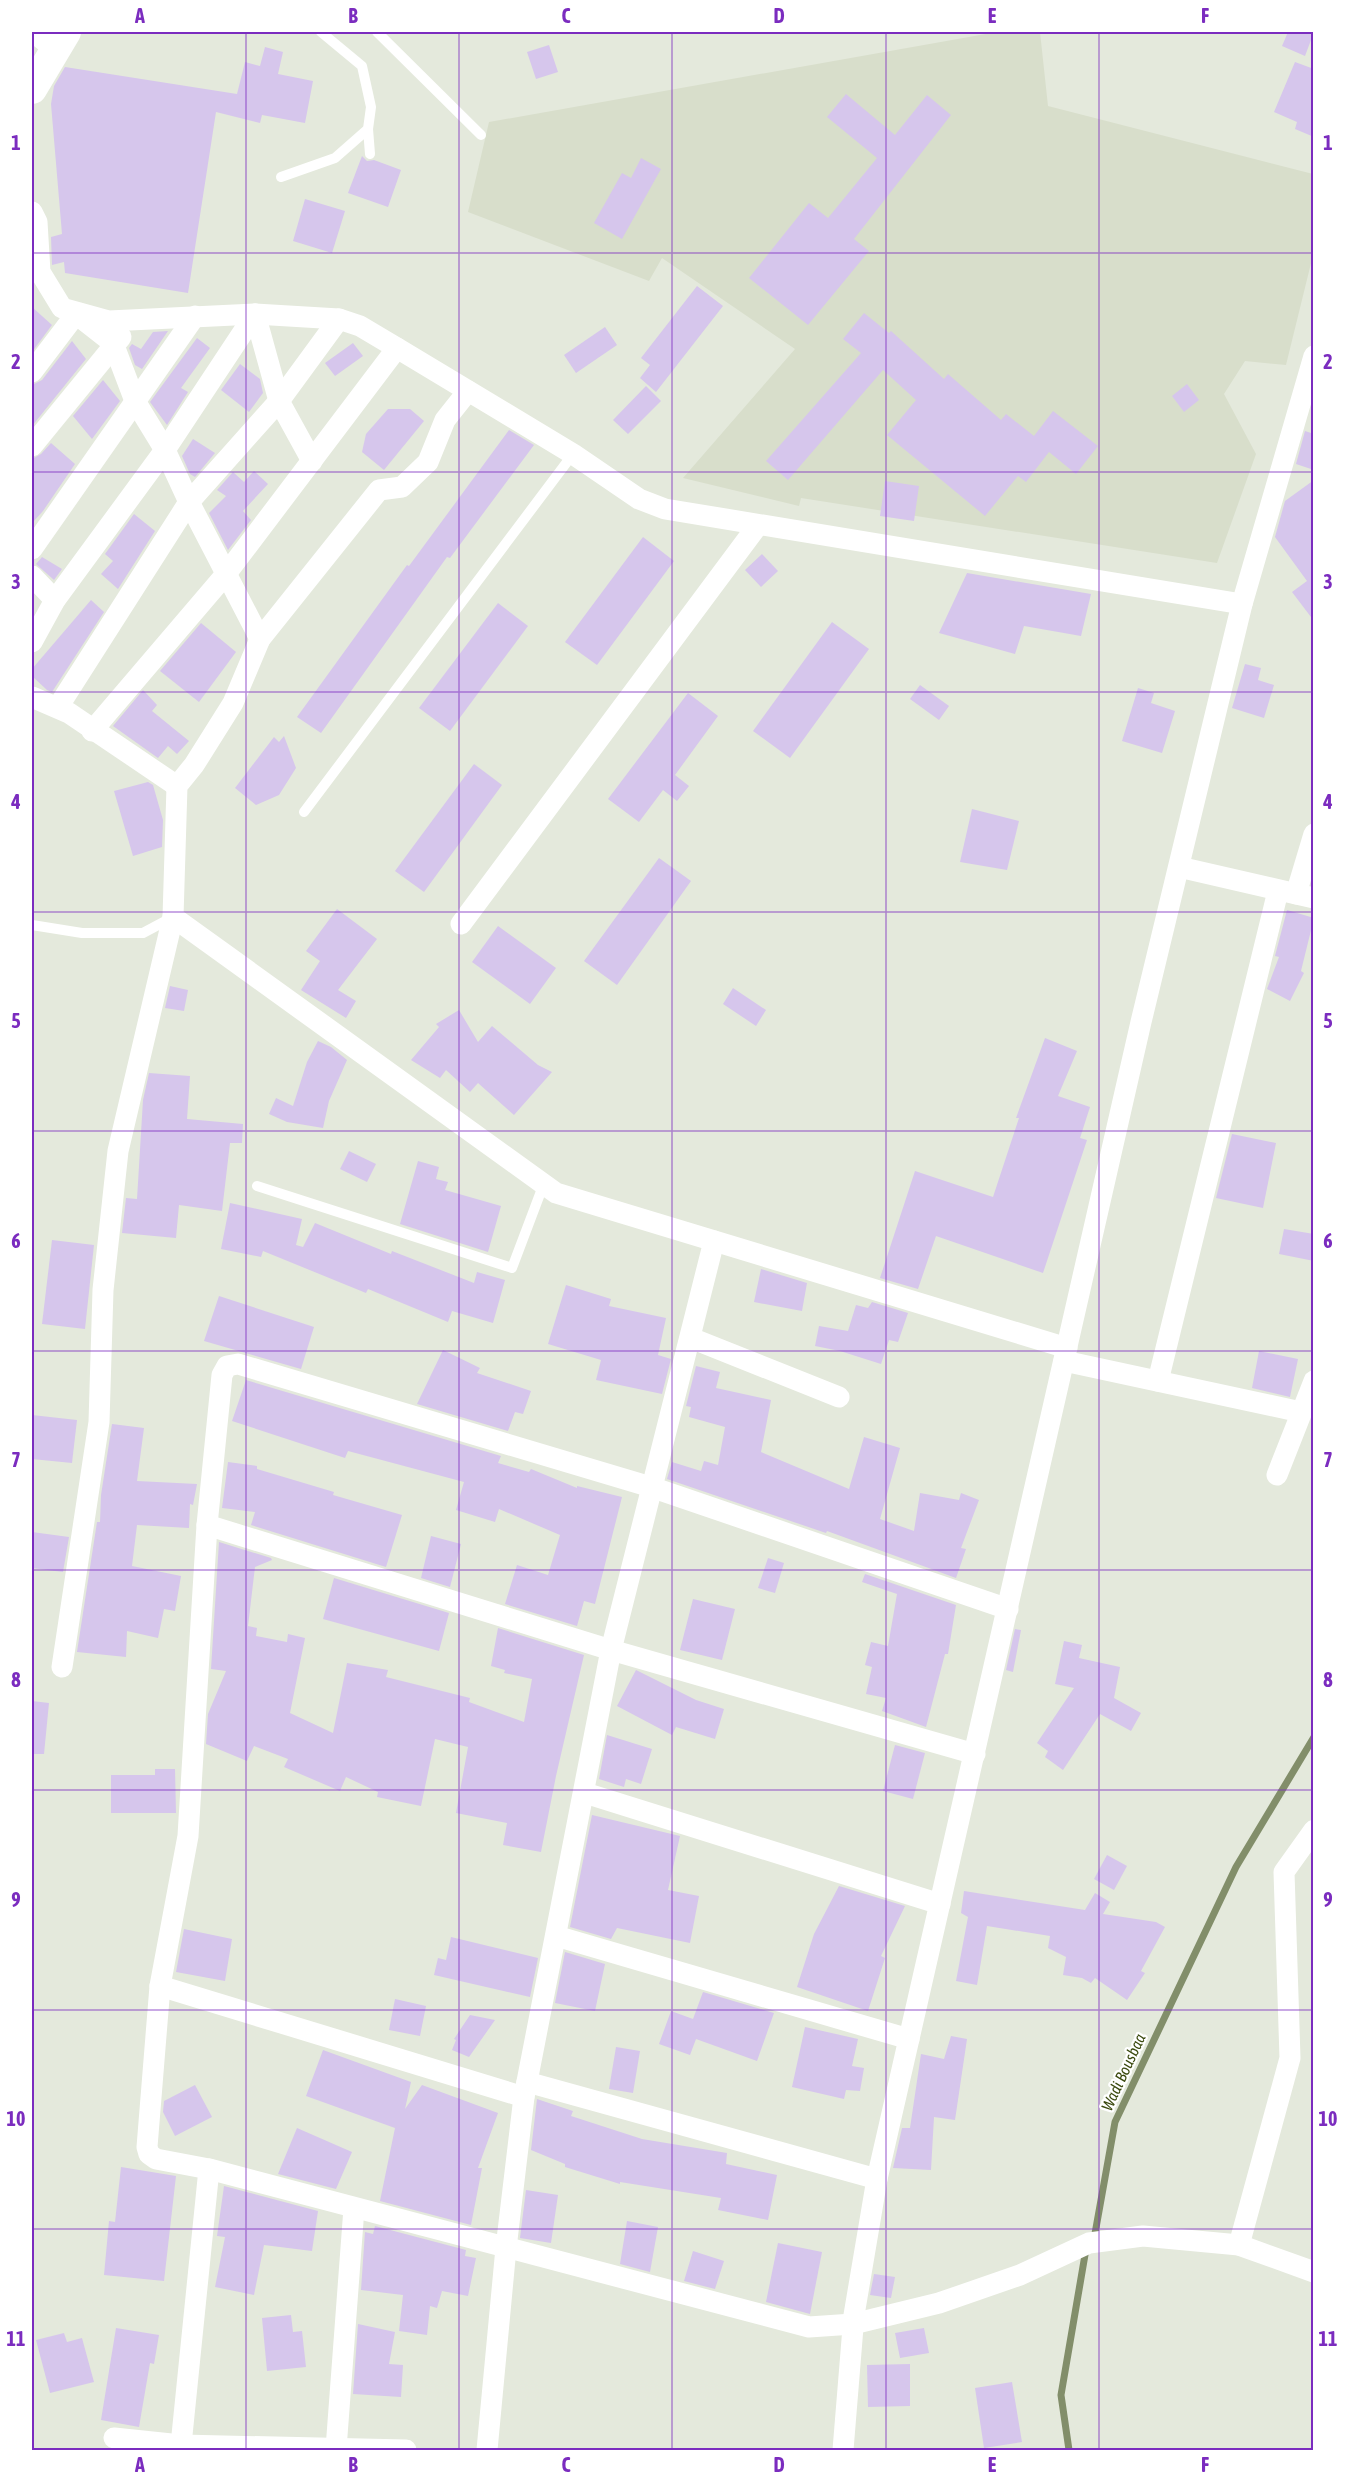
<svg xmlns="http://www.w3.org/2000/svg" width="1345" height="2482" font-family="'Asap Condensed',sans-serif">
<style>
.built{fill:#d8decb}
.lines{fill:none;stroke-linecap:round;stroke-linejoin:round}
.stream{stroke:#828e6a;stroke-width:7}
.building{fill:#d6c6ec}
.lane{stroke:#fff;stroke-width:10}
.street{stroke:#fff;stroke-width:21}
.secondary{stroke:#fff;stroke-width:30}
.grid{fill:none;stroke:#7b2cbf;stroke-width:1.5;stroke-opacity:0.55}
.labels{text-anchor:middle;stroke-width:4.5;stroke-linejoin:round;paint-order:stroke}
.water-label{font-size:16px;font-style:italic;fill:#3b4a0f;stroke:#fff}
.neatline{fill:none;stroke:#7b2cbf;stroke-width:2}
.grid-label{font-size:20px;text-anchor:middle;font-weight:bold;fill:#7b2cbf}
</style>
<rect width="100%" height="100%" fill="#e4e9dc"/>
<path class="built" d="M 997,32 L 1040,32 L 1048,106 L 1313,174 L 1313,255 L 1286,365 L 1245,361 L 1224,394 L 1256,454 L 1217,563 L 801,498 L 799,506 L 683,478 L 795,349 L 662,258 L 649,281 L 468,212 L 489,122 Z"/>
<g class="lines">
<g class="stream">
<path d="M 1094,2239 L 1115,2122 L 1236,1867 L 1314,1737"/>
<path d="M 1069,2450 L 1061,2395 L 1086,2249"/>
</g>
</g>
<g class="building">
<path d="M 1288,32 L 1314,32 L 1305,56 L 1282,46 Z"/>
<path d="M 549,45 L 558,72 L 536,79 L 527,52 Z"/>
<path d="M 265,47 L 283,52 L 278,74 L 313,81 L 305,123 L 262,115 L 260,123 L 216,112 L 188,293 L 65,273 L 64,262 L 52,265 L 51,237 L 62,234 L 51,104 L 54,86 L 65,67 L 237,94 L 245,62 L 260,66 Z"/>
<path d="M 1295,62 L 1314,69 L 1314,137 L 1295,129 L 1297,122 L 1274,112 Z"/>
<path d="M 846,94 L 895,135 L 927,95 L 951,115 L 854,239 L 869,251 L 808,325 L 749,278 L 809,203 L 828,218 L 877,158 L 827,117 Z"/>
<path d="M 362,156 L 367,161 L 374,160 L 401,170 L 388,207 L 348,193 Z"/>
<path d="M 641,158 L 661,169 L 622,239 L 594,223 L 622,173 L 631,178 Z"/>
<path d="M 305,199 L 345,211 L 332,253 L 293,241 Z"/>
<path d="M 697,286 L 723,306 L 656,392 L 640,378 L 650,365 L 641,358 Z"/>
<path d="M 32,307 L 52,325 L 32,352 Z"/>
<path d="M 864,313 L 889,333 L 891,331 L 944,379 L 948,374 L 1001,420 L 1006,414 L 1034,436 L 1053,411 L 1098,446 L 1076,474 L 1049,452 L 1026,482 L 1018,476 L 985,516 L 887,435 L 916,400 L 883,370 L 788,480 L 766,461 L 861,353 L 843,339 Z"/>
<path d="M 605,327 L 617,345 L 576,373 L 564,355 Z"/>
<path d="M 168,331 L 142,369 L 135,365 L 129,348 L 132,344 L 141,349 L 153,332 Z"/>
<path d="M 197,338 L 210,348 L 181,388 L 188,392 L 167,425 L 150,402 Z"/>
<path d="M 72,341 L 86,359 L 32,426 L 32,385 L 42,380 Z"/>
<path d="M 353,343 L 363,356 L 335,376 L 325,363 Z"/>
<path d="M 240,364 L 260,379 L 263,393 L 249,412 L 221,390 Z"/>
<path d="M 103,380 L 120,401 L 92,439 L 73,416 Z"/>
<path d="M 1187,384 L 1199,400 L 1184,412 L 1172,396 Z"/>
<path d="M 646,386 L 661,401 L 628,434 L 613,420 Z"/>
<path d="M 388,409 L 410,409 L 424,421 L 384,470 L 362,452 L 366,434 Z"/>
<path d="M 509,430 L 534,445 L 450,558 L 447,557 L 321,733 L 297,717 L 407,565 L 409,566 Z"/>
<path d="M 1305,431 L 1314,434 L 1314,470 L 1296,464 Z"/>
<path d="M 193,439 L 215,453 L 195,477 L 190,474 L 182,456 Z"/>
<path d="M 51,443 L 75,464 L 43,511 L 32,523 L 32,459 L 41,454 Z"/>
<path d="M 254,471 L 268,484 L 243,511 L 251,520 L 228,550 L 209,513 L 226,496 L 217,490 L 233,472 L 244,482 Z"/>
<path d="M 1314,480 L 1314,621 L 1292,592 L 1307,581 L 1275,537 L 1285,501 Z"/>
<path d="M 885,481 L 919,486 L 914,521 L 880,516 Z"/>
<path d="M 134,514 L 155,531 L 118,589 L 101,574 L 113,561 L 105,554 Z"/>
<path d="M 643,537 L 674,561 L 597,665 L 565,642 Z"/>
<path d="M 762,554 L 778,571 L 761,587 L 745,570 Z"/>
<path d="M 42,557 L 62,569 L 54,580 L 36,564 Z"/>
<path d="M 967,573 L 1091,594 L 1081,636 L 1024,626 L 1015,654 L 939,633 Z"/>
<path d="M 91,600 L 104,612 L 52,692 L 47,690 L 32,676 L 32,669 Z"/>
<path d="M 498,603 L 528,626 L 450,731 L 419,708 Z"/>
<path d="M 832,622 L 869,649 L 790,758 L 753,731 Z"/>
<path d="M 201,623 L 236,652 L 199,702 L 160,671 Z"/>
<path d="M 1245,664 L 1261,668 L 1258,680 L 1274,685 L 1264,718 L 1232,708 Z"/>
<path d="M 920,685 L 949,706 L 939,720 L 910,699 Z"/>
<path d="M 1138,688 L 1154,693 L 1151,703 L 1175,711 L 1162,753 L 1122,741 Z"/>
<path d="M 143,690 L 157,705 L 152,711 L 189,741 L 177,754 L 168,746 L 158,758 L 113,726 Z"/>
<path d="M 688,693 L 718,716 L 675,775 L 689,786 L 677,801 L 663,790 L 639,822 L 608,799 Z"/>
<path d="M 284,736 L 296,768 L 279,795 L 256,805 L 235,788 L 274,737 L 279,742 Z"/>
<path d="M 474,764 L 502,785 L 424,892 L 395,871 Z"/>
<path d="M 148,782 L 153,785 L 163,820 L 162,847 L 133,856 L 114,791 Z"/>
<path d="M 972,809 L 1019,821 L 1007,870 L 960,862 Z"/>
<path d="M 659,858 L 691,881 L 617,985 L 584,961 Z"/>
<path d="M 337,909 L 377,939 L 338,990 L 356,1001 L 346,1018 L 301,990 L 320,961 L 306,951 Z"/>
<path d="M 1287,910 L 1314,918 L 1301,971 L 1304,973 L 1290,1001 L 1267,989 L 1279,957 L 1275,956 Z"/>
<path d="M 498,926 L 556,968 L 530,1004 L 472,962 Z"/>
<path d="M 170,986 L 188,990 L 184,1011 L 165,1008 Z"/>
<path d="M 733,988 L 766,1010 L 756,1026 L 723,1004 Z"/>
<path d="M 459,1010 L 478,1042 L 492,1026 L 538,1065 L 552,1072 L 514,1115 L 478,1083 L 470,1092 L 446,1070 L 440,1078 L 411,1060 L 439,1027 L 436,1024 Z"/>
<path d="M 1045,1038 L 1077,1051 L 1058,1096 L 1090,1107 L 1080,1138 L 1087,1140 L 1043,1273 L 936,1236 L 918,1289 L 880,1278 L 915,1171 L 993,1197 L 1019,1118 L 1016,1118 Z"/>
<path d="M 318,1041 L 331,1047 L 347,1060 L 329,1101 L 323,1128 L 287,1122 L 269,1114 L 276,1098 L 293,1106 L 307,1062 Z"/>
<path d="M 149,1073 L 190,1076 L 187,1119 L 243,1124 L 242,1143 L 230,1143 L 222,1211 L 179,1205 L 176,1238 L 122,1233 L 126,1198 L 137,1199 L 143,1100 Z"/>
<path d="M 1232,1134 L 1276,1143 L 1263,1208 L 1216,1198 Z"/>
<path d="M 349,1151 L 376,1164 L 367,1182 L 340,1169 Z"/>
<path d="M 418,1161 L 439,1167 L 436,1179 L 448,1182 L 445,1190 L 501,1206 L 488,1252 L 400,1224 Z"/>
<path d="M 230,1203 L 302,1219 L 296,1245 L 303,1247 L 315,1223 L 391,1254 L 392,1251 L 474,1283 L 477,1272 L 505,1280 L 493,1323 L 452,1311 L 448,1322 L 368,1289 L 366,1293 L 263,1251 L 261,1257 L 221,1249 Z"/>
<path d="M 1284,1229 L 1314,1234 L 1314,1261 L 1279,1254 Z"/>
<path d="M 52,1240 L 94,1245 L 85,1329 L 42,1324 Z"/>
<path d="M 761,1269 L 807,1283 L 802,1311 L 754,1302 Z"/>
<path d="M 566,1285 L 611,1299 L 609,1306 L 666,1318 L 658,1355 L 671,1359 L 662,1394 L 596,1380 L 601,1360 L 548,1344 Z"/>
<path d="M 219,1296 L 314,1327 L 301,1369 L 204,1341 Z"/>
<path d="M 872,1302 L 908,1313 L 898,1342 L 889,1340 L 881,1364 L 840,1351 L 815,1346 L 819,1326 L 848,1331 L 856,1305 L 868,1308 Z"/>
<path d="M 443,1350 L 480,1368 L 477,1373 L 531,1391 L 523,1414 L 515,1412 L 508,1431 L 417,1404 Z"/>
<path d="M 1259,1351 L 1298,1359 L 1290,1397 L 1252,1388 Z"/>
<path d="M 696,1366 L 720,1372 L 716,1388 L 771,1400 L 761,1452 L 849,1489 L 864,1437 L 900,1448 L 880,1519 L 914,1531 L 920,1493 L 959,1500 L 961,1493 L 979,1500 L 961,1548 L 966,1549 L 956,1578 L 827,1531 L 826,1533 L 667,1479 L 672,1462 L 701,1471 L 704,1461 L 718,1465 L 725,1427 L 689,1417 L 691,1407 L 686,1406 Z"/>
<path d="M 246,1380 L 501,1456 L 498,1463 L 529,1472 L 531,1469 L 577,1488 L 577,1486 L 622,1497 L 595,1604 L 584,1601 L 577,1626 L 505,1604 L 517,1565 L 548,1575 L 560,1535 L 499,1509 L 495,1522 L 456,1510 L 464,1482 L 348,1451 L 345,1458 L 232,1421 Z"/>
<path d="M 32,1415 L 77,1420 L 72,1463 L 32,1459 Z"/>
<path d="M 112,1424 L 144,1428 L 137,1481 L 197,1484 L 193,1505 L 190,1504 L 189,1528 L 137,1525 L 132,1566 L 181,1576 L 175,1611 L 164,1609 L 158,1638 L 127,1631 L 126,1657 L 77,1652 L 97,1522 L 100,1522 L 101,1495 Z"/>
<path d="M 228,1462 L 257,1466 L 257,1469 L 334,1492 L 333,1495 L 402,1515 L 386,1567 L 251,1525 L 255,1512 L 222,1508 Z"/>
<path d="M 32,1532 L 69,1537 L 63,1572 L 32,1568 Z"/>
<path d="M 431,1536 L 461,1544 L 450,1587 L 421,1578 Z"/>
<path d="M 219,1542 L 271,1558 L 272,1560 L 255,1567 L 248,1626 L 257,1628 L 256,1636 L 287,1642 L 288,1634 L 305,1638 L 290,1713 L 333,1733 L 347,1663 L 388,1670 L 386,1677 L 470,1698 L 469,1702 L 524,1722 L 532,1679 L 504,1673 L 505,1670 L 491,1666 L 498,1628 L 584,1655 L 556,1776 L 541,1852 L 503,1845 L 507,1823 L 456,1813 L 468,1747 L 435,1739 L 421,1806 L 377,1797 L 378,1792 L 346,1777 L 340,1791 L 284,1767 L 288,1759 L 254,1746 L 247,1761 L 206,1744 L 208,1714 L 226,1671 L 211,1669 Z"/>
<path d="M 768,1558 L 784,1563 L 775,1593 L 758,1588 Z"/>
<path d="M 865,1574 L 956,1605 L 948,1654 L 945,1654 L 926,1727 L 882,1711 L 886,1698 L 866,1694 L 872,1667 L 865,1665 L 871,1642 L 888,1646 L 897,1594 L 862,1582 Z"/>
<path d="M 334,1578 L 449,1613 L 439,1651 L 323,1619 Z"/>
<path d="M 693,1599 L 735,1609 L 722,1660 L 680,1650 Z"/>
<path d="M 1015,1629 L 1021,1630 L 1013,1672 L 1006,1670 Z"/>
<path d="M 1064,1641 L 1082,1645 L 1079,1658 L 1120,1667 L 1114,1698 L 1141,1713 L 1131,1731 L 1100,1714 L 1063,1770 L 1045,1757 L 1048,1751 L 1037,1743 L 1074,1688 L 1055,1684 Z"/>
<path d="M 636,1670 L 696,1700 L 724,1709 L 715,1739 L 676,1727 L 672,1735 L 617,1706 Z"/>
<path d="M 32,1701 L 49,1703 L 44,1754 L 32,1754 Z"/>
<path d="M 607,1735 L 652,1749 L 641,1784 L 626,1779 L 624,1787 L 599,1779 Z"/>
<path d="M 895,1745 L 925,1753 L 913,1799 L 883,1791 Z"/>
<path d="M 155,1769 L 175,1769 L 176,1813 L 111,1813 L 111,1775 L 155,1775 Z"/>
<path d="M 592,1815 L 680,1836 L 668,1890 L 699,1896 L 690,1943 L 617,1928 L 611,1939 L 570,1927 Z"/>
<path d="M 1107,1855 L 1127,1866 L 1114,1890 L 1094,1879 Z"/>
<path d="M 839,1886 L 905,1906 L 881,1956 L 885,1958 L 868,2011 L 797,1987 L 814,1934 Z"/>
<path d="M 964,1891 L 1085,1910 L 1095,1893 L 1110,1902 L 1103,1914 L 1156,1922 L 1165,1927 L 1141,1971 L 1145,1973 L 1127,2000 L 1095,1978 L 1091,1983 L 1082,1978 L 1063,1975 L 1066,1957 L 1048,1948 L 1050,1936 L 987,1926 L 977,1985 L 956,1981 L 968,1917 L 961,1913 Z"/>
<path d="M 184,1929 L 232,1939 L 225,1981 L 176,1972 Z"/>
<path d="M 451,1937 L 538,1958 L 530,1997 L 434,1975 L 438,1958 L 446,1960 Z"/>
<path d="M 565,1952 L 605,1964 L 595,2011 L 555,2003 Z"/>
<path d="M 703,1992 L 774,2013 L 757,2061 L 696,2039 L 690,2055 L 659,2044 L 671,2011 L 693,2019 Z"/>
<path d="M 395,1999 L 426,2006 L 420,2036 L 389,2030 Z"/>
<path d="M 470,2015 L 495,2020 L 469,2057 L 452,2050 L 456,2040 L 454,2039 Z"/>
<path d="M 805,2027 L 858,2039 L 852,2066 L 864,2068 L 860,2091 L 846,2090 L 844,2099 L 792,2087 Z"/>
<path d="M 951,2036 L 967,2039 L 955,2120 L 934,2117 L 931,2170 L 893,2168 L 902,2128 L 910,2128 L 921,2054 L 944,2059 Z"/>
<path d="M 616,2047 L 640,2051 L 633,2093 L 609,2089 Z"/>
<path d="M 323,2050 L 411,2082 L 405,2109 L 422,2085 L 498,2113 L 478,2168 L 482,2168 L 471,2225 L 380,2201 L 395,2128 L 306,2096 Z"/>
<path d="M 195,2085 L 212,2117 L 175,2136 L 163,2112 L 164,2101 Z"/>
<path d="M 537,2099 L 573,2111 L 571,2116 L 642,2139 L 727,2153 L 726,2164 L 777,2175 L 768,2220 L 718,2210 L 721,2198 L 620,2182 L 620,2184 L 565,2167 L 565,2164 L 531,2150 Z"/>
<path d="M 297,2128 L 352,2152 L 336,2189 L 278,2174 Z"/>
<path d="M 121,2167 L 176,2176 L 164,2281 L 104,2275 L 109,2221 L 115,2222 Z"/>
<path d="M 224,2186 L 318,2211 L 312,2251 L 264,2245 L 254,2295 L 215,2287 L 225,2237 L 217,2236 Z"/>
<path d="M 526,2190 L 558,2195 L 551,2243 L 520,2238 Z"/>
<path d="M 627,2221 L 658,2227 L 650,2272 L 620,2264 Z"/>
<path d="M 375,2226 L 466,2250 L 465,2256 L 476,2258 L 468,2296 L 442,2291 L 437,2308 L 430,2306 L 427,2335 L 399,2331 L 403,2295 L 361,2290 L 365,2232 L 373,2234 Z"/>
<path d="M 778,2243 L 822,2252 L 810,2314 L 766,2302 Z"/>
<path d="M 693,2251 L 724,2261 L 715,2289 L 684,2281 Z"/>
<path d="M 874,2274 L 895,2277 L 891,2298 L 870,2295 Z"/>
<path d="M 291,2315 L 293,2332 L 302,2331 L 306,2367 L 267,2371 L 262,2318 Z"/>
<path d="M 358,2324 L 395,2332 L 389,2364 L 403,2365 L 401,2397 L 353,2394 Z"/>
<path d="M 116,2328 L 159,2335 L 154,2364 L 150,2363 L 139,2427 L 101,2420 Z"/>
<path d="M 924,2328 L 929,2353 L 900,2358 L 895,2333 Z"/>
<path d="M 64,2333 L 67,2342 L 82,2338 L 94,2382 L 50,2393 L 36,2340 Z"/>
<path d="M 910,2364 L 910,2406 L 868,2407 L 867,2365 Z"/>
<path d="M 1012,2382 L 1022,2442 L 984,2448 L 975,2388 Z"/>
</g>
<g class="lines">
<g class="lane">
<path d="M 377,32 L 481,135"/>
<path d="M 368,129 L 370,154"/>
<path d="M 281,177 L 335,158 L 368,129 L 371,107 L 362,66 L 321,32"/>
<path d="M 304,812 L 573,454"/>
<path d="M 32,925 L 82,933 L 143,933 L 173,917"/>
<path d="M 257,1186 L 512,1268 L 543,1186"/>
</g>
<g class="street">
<path d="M 33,32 L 56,50"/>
<path d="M 32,212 L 37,222 L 40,272 L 62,308 L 109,321 L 255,314 L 339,319 L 360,326 L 397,348 L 573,454 L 639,499 L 665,509 L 1242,604"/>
<path d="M 255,314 L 279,401 L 312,461"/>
<path d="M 32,372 L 76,314 L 113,343 L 135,401 L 165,450 L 189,502 L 260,639"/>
<path d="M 32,446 L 121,337"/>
<path d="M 32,549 L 195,316"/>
<path d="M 32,576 L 55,600"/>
<path d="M 32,642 L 55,600 L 165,450 L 255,314"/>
<path d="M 32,697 L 69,713 L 177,786"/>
<path d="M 58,707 L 189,502 L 279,401 L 339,319"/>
<path d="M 92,731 L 226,574 L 397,348"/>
<path d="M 1179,867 L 1314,898"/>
<path d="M 1296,894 L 1314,834"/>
<path d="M 173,917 L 556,1193 L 1067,1348"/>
<path d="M 461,924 L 758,525"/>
<path d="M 691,1338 L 839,1397"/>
<path d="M 1064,1361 L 1301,1412"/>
<path d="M 1158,1381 L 1278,891"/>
<path d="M 1277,1475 L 1314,1381"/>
<path d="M 207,1525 L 611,1650 L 975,1754"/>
<path d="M 1008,1609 L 651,1487 L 238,1364 L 227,1366 L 222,1375 L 207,1525 L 188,1836 L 160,1986 L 147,2147 L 149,2154 L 156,2159 L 209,2169 L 809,2327 L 853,2324 L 939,2303 L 1020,2275 L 1089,2243 L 1143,2236 L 1239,2245 L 1314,2272"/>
<path d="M 62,1667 L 99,1422 L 103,1290 L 118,1151 L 173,917 L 177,786 L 194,765 L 233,703 L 260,639 L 379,490 L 402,487 L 428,462 L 445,420 L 468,391"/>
<path d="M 585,1793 L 940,1904"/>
<path d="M 556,1936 L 909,2039"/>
<path d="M 160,1986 L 524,2097"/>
<path d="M 527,2082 L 877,2179"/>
<path d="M 1239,2245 L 1290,2058 L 1284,1872 L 1314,1830"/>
<path d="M 114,2438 L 181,2445 L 406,2450"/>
<path d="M 181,2445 L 209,2169"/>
<path d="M 336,2449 L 354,2208"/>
<path d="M 487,2450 L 506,2248 L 524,2097 L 611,1650 L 714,1241"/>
<path d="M 843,2450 L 854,2315 L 877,2179 L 1141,1022 L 1242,604 L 1314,356"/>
</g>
<path class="secondary" d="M 32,89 L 66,32"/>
</g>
<path class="grid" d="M 246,32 L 246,2450M 459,32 L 459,2450M 672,32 L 672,2450M 886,32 L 886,2450M 1099,32 L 1099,2450M 32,253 L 1314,253M 32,472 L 1314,472M 32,692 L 1314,692M 32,912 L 1314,912M 32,1131 L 1314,1131M 32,1351 L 1314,1351M 32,1570 L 1314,1570M 32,1790 L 1314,1790M 32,2010 L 1314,2010M 32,2229 L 1314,2229"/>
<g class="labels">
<g class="water-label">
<text transform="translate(1123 2072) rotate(-65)" y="6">Wadi Bousbaa</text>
</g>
</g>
<rect width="1345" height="2482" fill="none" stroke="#ffffff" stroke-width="66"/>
<rect x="33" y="33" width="1279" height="2416" class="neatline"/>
<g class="grid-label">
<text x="140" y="23">A</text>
<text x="353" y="23">B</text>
<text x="566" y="23">C</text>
<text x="779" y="23">D</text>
<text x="992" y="23">E</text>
<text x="1205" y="23">F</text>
<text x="16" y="150">1</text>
<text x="1328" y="150">1</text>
<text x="16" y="369">2</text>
<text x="1328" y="369">2</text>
<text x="16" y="589">3</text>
<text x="1328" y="589">3</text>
<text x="16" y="809">4</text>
<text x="1328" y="809">4</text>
<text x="16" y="1028">5</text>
<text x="1328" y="1028">5</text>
<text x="16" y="1248">6</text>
<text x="1328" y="1248">6</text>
<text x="16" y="1467">7</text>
<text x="1328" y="1467">7</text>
<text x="16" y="1687">8</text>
<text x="1328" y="1687">8</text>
<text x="16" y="1907">9</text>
<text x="1328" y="1907">9</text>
<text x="16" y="2126">10</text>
<text x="1328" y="2126">10</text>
<text x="16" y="2346">11</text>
<text x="1328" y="2346">11</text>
<text x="140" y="2472">A</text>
<text x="353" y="2472">B</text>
<text x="566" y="2472">C</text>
<text x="779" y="2472">D</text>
<text x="992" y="2472">E</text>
<text x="1205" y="2472">F</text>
</g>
</svg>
